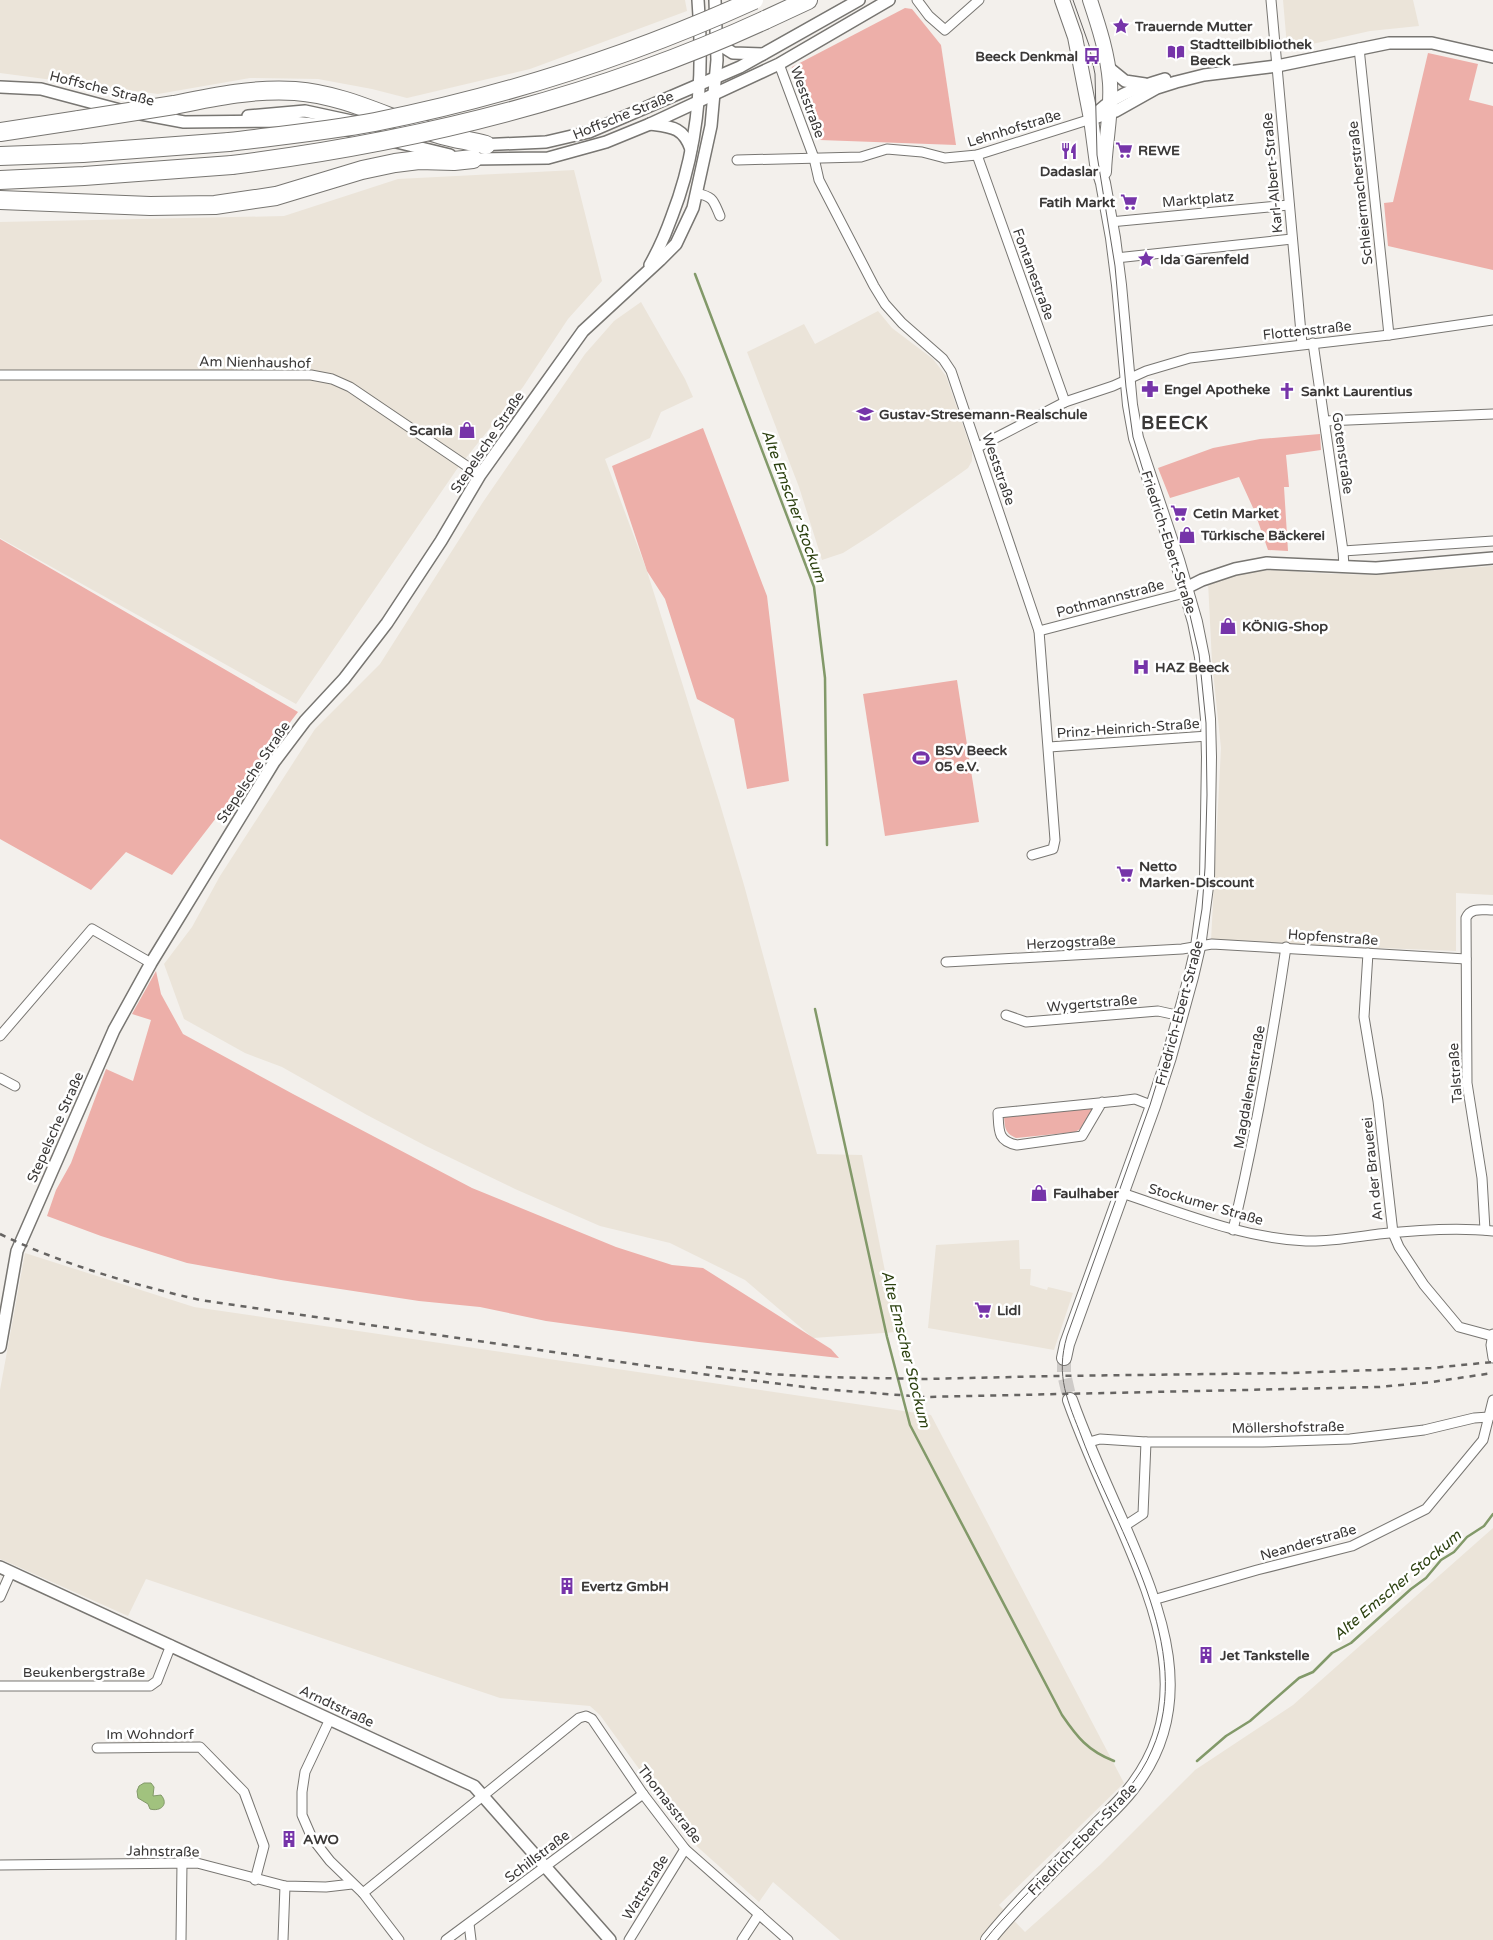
<svg xmlns="http://www.w3.org/2000/svg" width="1493" height="1940" font-family="'Varela Round',sans-serif">
<style>
.built{fill:#ebe4d9}
.green{fill:#edafa9}
.water{fill:#a1c27e;stroke:#829969}
.lines{fill:none;stroke-linecap:round;stroke-linejoin:round}
.stream{stroke:#829969;stroke-width:2.5}
.secondary-tunnel{stroke:#cecbc8;stroke-width:14;stroke-dasharray:14 7;stroke-linecap:butt}
.minor-casing{stroke:#787672;stroke-width:11}
.tertiary-casing{stroke:#787672;stroke-width:14}
.secondary-casing{stroke:#787672;stroke-width:16}
.motorway-casing{stroke:#787672;stroke-width:20}
.minor{stroke:#fff;stroke-width:9}
.tertiary{stroke:#fff;stroke-width:11}
.secondary{stroke:#fff;stroke-width:14}
.motorway{stroke:#fff;stroke-width:18}
.tram{stroke:#666462;stroke-width:1}
.rail{stroke:#666462;stroke-width:2.5;stroke-dasharray:6 6;stroke-linecap:butt}
.motorway-bridge-casing{stroke:#787672;stroke-width:20;stroke-linecap:butt}
.motorway-bridge{stroke:#fff;stroke-width:18}
.labels{text-anchor:middle;stroke-width:5;stroke-linejoin:round;paint-order:stroke}
.poi-label{font-size:14px;font-weight:bold;fill:#3a3837;stroke:#fff;text-anchor:start}
.street-label{font-size:14px;fill:#3a3837;stroke:#fff}
.water-label{font-size:15px;font-style:italic;fill:#2c4110;stroke:#fff}
.district-label{font-size:19px;font-weight:bold;letter-spacing:1px;fill:#3a3837;stroke:#fff}
</style>
<rect width="100%" height="100%" fill="#f3f0ec"/>
<g class="built">
<path d="M 0,0 L 685,0 L 687,11 L 530,69 L 407,98 L 372,89 L 318,79 L 250,78 L 158,94 L 0,73 Z"/>
<path d="M 1283,0 L 1413,0 L 1419,26 L 1370,31 L 1290,49 L 1287,46 Z"/>
<path d="M 574,170 L 602,281 L 568,319 L 523,387 L 457,469 L 296,704 L 0,538 L 0,222 L 284,216 L 398,179 Z"/>
<path d="M 641,302 L 685,379 L 693,397 L 661,412 L 650,438 L 605,459 L 647,571 L 720,804 L 744,885 L 817,1154 L 862,1155 L 897,1332 L 813,1338 L 745,1280 L 670,1243 L 600,1226 L 515,1189 L 426,1146 L 367,1115 L 282,1067 L 245,1053 L 184,1019 L 164,964 L 192,927 L 220,876 L 315,729 L 380,664 L 483,502 L 585,354 L 614,321 Z"/>
<path d="M 878,311 L 892,328 L 933,359 L 946,376 L 972,452 L 972,461 L 968,468 L 954,478 L 873,534 L 843,553 L 822,560 L 799,487 L 747,352 L 804,324 L 815,344 Z"/>
<path d="M 1493,566 L 1493,895 L 1456,893 L 1456,951 L 1211,941 L 1221,748 L 1212,662 L 1208,582 L 1241,571 L 1281,570 L 1313,573 L 1369,575 Z"/>
<path d="M 1019,1240 L 1020,1269 L 1031,1269 L 1030,1285 L 1047,1290 L 1048,1287 L 1073,1293 L 1054,1350 L 928,1328 L 936,1245 Z"/>
<path d="M 25,1253 L 194,1307 L 931,1415 L 1124,1783 L 999,1905 L 1025,1932 L 1100,1865 L 1195,1770 L 1293,1705 L 1493,1528 L 1493,1940 L 840,1940 L 773,1882 L 759,1902 L 692,1842 L 600,1715 L 590,1706 L 500,1698 L 146,1579 L 128,1616 L 14,1565 L 0,1559 L 0,1390 Z"/>
</g>
<g class="green">
<path d="M 905,8 L 912,9 L 941,45 L 956,145 L 820,140 L 815,139 L 791,71 L 792,67 Z"/>
<path d="M 1428,53 L 1478,64 L 1469,100 L 1493,106 L 1493,270 L 1388,246 L 1384,203 L 1393,202 Z"/>
<path d="M 703,428 L 767,596 L 789,781 L 747,789 L 734,719 L 697,699 L 665,599 L 647,571 L 612,466 Z"/>
<path d="M 1320,434 L 1321,450 L 1286,455 L 1289,487 L 1284,487 L 1288,551 L 1268,550 L 1254,510 L 1239,477 L 1170,498 L 1158,468 L 1213,448 L 1260,439 Z"/>
<path d="M 0,539 L 298,712 L 172,875 L 126,852 L 91,890 L 0,839 Z"/>
<path d="M 957,680 L 979,822 L 885,836 L 863,694 Z"/>
<path d="M 156,971 L 161,994 L 183,1034 L 293,1094 L 472,1188 L 616,1247 L 672,1265 L 703,1268 L 831,1349 L 839,1358 L 699,1342 L 546,1321 L 480,1307 L 419,1301 L 281,1280 L 187,1263 L 101,1236 L 47,1216 L 56,1190 L 71,1163 L 106,1069 L 133,1081 L 151,1020 L 132,1014 Z"/>
<path d="M 1095,1106 L 1080,1129 L 1075,1132 L 1016,1138 C 1005,1133 1005,1128 1004,1117 Z"/>
</g>
<path class="water" d="M 144,1783 L 151,1783 L 154,1787 L 153,1796 L 161,1795 C 169,1804 161,1812 150,1809 L 148,1804 L 138,1798 L 137,1791 L 139,1786 Z"/>
<g class="lines">
<g class="stream">
<path d="M 695,274 L 814,587 L 825,678 L 827,845"/>
<path d="M 815,1009 L 887,1337 L 910,1425 L 1062,1715 C 1077,1737 1088,1751 1114,1761"/>
<path d="M 1197,1761 L 1226,1736 L 1250,1721 L 1299,1678 L 1313,1672 L 1332,1653 L 1351,1643 L 1411,1589 L 1426,1578 L 1441,1560 L 1454,1552 L 1467,1537 L 1484,1526 L 1493,1514"/>
</g>
<path class="secondary-tunnel" d="M 1064,1358 L 1064,1374 L 1070,1400"/>
<g class="minor-casing">
<g id="minor">
<path d="M 917,0 L 929,16 L 945,30 L 979,0"/>
<path d="M 1271,0 L 1302,344"/>
<path d="M 1359,48 L 1389,335"/>
<path d="M 779,64 L 814,158 L 819,180 L 874,286 L 885,304 L 902,323 L 943,359 L 951,371 L 1039,631 L 1055,840 L 1053,849 L 1032,855"/>
<path d="M 977,155 L 1065,402"/>
<path d="M 737,160 L 861,157 L 887,149 L 922,152 L 945,158 L 977,155 L 1091,119"/>
<path d="M 696,193 C 714,197 713,200 720,216"/>
<path d="M 1110,222 L 1289,205"/>
<path d="M 1116,258 L 1292,239"/>
<path d="M 1313,343 L 1343,551 L 1344,567"/>
<path d="M 0,375 L 311,375 L 332,379 L 350,387 L 480,475"/>
<path d="M 1325,421 L 1493,414"/>
<path d="M 978,447 L 1065,402 L 1113,386 L 1146,371 L 1190,358 L 1389,335 L 1493,320"/>
<path d="M 1343,551 L 1493,541"/>
<path d="M 1039,631 L 1177,595 L 1186,588"/>
<path d="M 1049,747 L 1208,736"/>
<path d="M 1368,953 L 1364,1017 L 1378,1101 L 1393,1233 L 1399,1247 L 1424,1285 L 1459,1327 L 1492,1336"/>
<path d="M 946,962 L 1182,949 L 1212,944 L 1466,959"/>
<path d="M 1006,1015 L 1026,1022 L 1158,1011 L 1181,1016"/>
<path d="M 0,1036 L 92,929 L 151,963"/>
<path d="M 0,1078 L 15,1086"/>
<path d="M 1102,1102 L 1082,1136 L 1017,1145 C 997,1141 999,1130 998,1113 L 1119,1101 L 1135,1099 L 1153,1106"/>
<path d="M 1122,1193 C 1182,1213 1242,1238 1306,1241 C 1330,1242 1355,1237 1379,1234 C 1416,1230 1456,1227 1493,1231"/>
<path d="M 1233,1230 C 1255,1136 1272,1042 1286,947"/>
<path d="M 1485,1230 L 1482,1178 L 1467,1083 L 1466,918 C 1471,907 1482,910 1493,910"/>
<path d="M 1493,1334 L 1491,1345 L 1493,1358"/>
<path d="M 1086,1443 L 1100,1439 L 1146,1442 L 1263,1442 L 1350,1439 L 1424,1430 L 1474,1418 L 1489,1417"/>
<path d="M 1123,1527 L 1143,1514 L 1146,1442"/>
<path d="M 0,1597 L 11,1572"/>
<path d="M 1153,1600 L 1257,1570 L 1352,1546 L 1426,1509 L 1483,1440 L 1493,1400"/>
<path d="M 0,1686 L 150,1686 L 157,1681 L 171,1645"/>
<path d="M 330,1719 L 305,1772 L 302,1792 L 302,1815 L 312,1838 L 330,1861 L 363,1893 L 399,1940"/>
<path d="M 97,1748 L 200,1747 L 244,1792 L 264,1846 L 255,1880"/>
<path d="M 0,1865 L 197,1863 L 285,1886 L 326,1887 L 352,1884"/>
<path d="M 363,1893 L 579,1718 L 586,1716 L 592,1719 L 643,1794 L 685,1849 L 788,1940"/>
<path d="M 469,1924 L 471,1940"/>
<path d="M 181,1940 L 182,1863"/>
<path d="M 283,1940 L 285,1886"/>
<path d="M 446,1940 L 643,1794"/>
<path d="M 629,1940 L 685,1849"/>
<path d="M 742,1940 L 759,1914"/>
</g>
</g>
<g class="tertiary-casing">
<g id="tertiary">
<path d="M 717,43 L 733,53 L 763,54"/>
<path d="M 1109,68 L 1125,81 L 1145,84"/>
<path d="M 0,87 L 41,89 L 120,110"/>
<path d="M 141,114 L 184,122 L 282,121 L 324,125"/>
<path d="M 248,116 L 305,111 L 356,122"/>
<path d="M 1091,119 L 1116,111 L 1157,88 L 1176,82 L 1204,75 L 1277,66 L 1389,43 L 1432,43 L 1493,57"/>
<path d="M 1091,119 C 1109,97 1138,87 1165,79"/>
<path d="M 650,124 C 672,127 683,127 691,149"/>
<path d="M 347,130 L 450,155"/>
<path d="M 479,145 L 546,142 L 589,132 L 740,67 L 859,0"/>
<path d="M 466,158 L 473,159 L 548,158 L 606,142 L 650,124 L 779,64 L 889,0"/>
<path d="M 650,265 C 659,249 666,233 672,216 C 699,147 704,73 698,0"/>
<path d="M 1186,588 L 1202,580 L 1235,569 L 1267,563 L 1376,568 L 1493,558"/>
<path d="M 0,1347 L 17,1251 L 24,1235 L 114,1030 L 151,963 L 274,762 L 305,721 L 344,679 L 387,623 L 441,541 L 480,475 L 583,331 L 660,260 L 676,244 L 693,208 L 711,126 L 717,60 L 715,0"/>
<path d="M 0,1567 L 474,1786 L 610,1940"/>
</g>
</g>
<g class="secondary-casing">
<g id="secondary">
<path d="M 1062,0 L 1075,37 L 1091,119 L 1097,164 L 1103,183 L 1113,238 L 1119,285 L 1130,405 L 1136,438 L 1177,560 L 1195,622 L 1202,657 L 1208,719 L 1209,757 L 1207,879 L 1198,947 L 1191,977 L 1169,1057 L 1153,1106 L 1067,1344 L 1064,1358"/>
<path d="M 1090,0 C 1099,27 1108,55 1110,83 C 1112,112 1105,142 1104,172"/>
<path d="M 988,1940 C 1021,1899 1061,1862 1097,1825 C 1109,1813 1121,1802 1131,1789 C 1199,1704 1159,1610 1121,1522 C 1103,1482 1085,1442 1070,1400"/>
</g>
</g>
<g class="motorway-casing">
<g id="motorway">
<path d="M 765,20 L 808,0"/>
<path d="M 174,105 C 213,97 255,88 295,91 C 348,95 392,121 442,135 C 456,139 472,141 486,145"/>
<path d="M 0,132 L 79,120"/>
<path d="M 0,156 L 83,153 L 229,142"/>
<path d="M 0,180 L 84,176 L 232,165"/>
<path d="M 0,200 L 150,206 L 215,205 L 276,196 L 362,170 L 395,163 L 419,160 L 454,161 L 473,159"/>
</g>
</g>
<use href="#minor" class="minor"/>
<use href="#tertiary" class="tertiary"/>
<use href="#secondary" class="secondary"/>
<use href="#motorway" class="motorway"/>
<path class="tram" d="M 985,1940 C 995,1927 1007,1915 1018,1903 C 1044,1876 1071,1849 1097,1822 C 1119,1800 1140,1779 1152,1750 C 1197,1648 1117,1532 1082,1438 C 1068,1401 1055,1377 1067,1336 L 1150,1105 L 1186,989 L 1197,939 L 1202,909 L 1205,868 L 1207,795 L 1206,723 L 1199,654 L 1182,581 L 1142,467 L 1133,437 L 1126,387 L 1115,266 L 1097,155 L 1095,74 L 1089,45 L 1073,0"/>
<g class="rail">
<path d="M 0,1234 C 64,1265 131,1284 200,1300 L 716,1376 L 821,1389 L 925,1397 L 1379,1387 L 1432,1382 L 1493,1373"/>
<path d="M 706,1367 L 769,1374 L 821,1377 L 924,1379 L 1055,1376 L 1291,1373 L 1431,1368 L 1493,1362"/>
</g>
<g class="motorway-bridge-casing">
<g id="motorway-bridge">
<path d="M 79,120 L 174,105"/>
<path d="M 229,142 C 277,136 327,131 375,122 C 505,96 633,55 754,0"/>
<path d="M 232,165 C 416,142 596,98 765,20"/>
</g>
</g>
<use href="#motorway-bridge" class="motorway-bridge"/>
</g>
<defs>
<g id="sight-bare" transform="scale(1.35)"><path d="M0-6L1.8-2.2L6-1.7L2.9 1.2L3.7 5.4L0 3.3L-3.7 5.4L-2.9 1.2L-6-1.7L-1.8-2.2Z" fill="#7634a9" stroke="#fff" stroke-width="2.5" paint-order="stroke"/></g>
<g id="library-bare" transform="scale(1.35)"><path d="M-6-4Q-3-5.5-.7-3.5V5Q-3 3-6 4ZM6-4Q3-5.5 .7-3.5V5Q3 3 6 4Z" fill="#7634a9" stroke="#fff" stroke-width="2.5" paint-order="stroke"/></g>
<g id="bus-bare" transform="scale(1.35)"><path d="M-5-6H5V4H4V6H2V4H-2V6H-4V4H-5ZM-3.5-4V0h7V-4ZM-3.5 1.2v1.5H-2V1.2ZM2 1.2v1.5H3.5V1.2Z" fill="#7634a9" stroke="#fff" stroke-width="2.5" paint-order="stroke"/></g>
<g id="supermarket-bare" transform="scale(1.35)"><path d="M-6-5.5h2.5l.6 2H6L4.5 2H-2.5L-4.4-4H-6ZM-1.5 3.2a1.3 1.3 0 1 0 .1 0ZM3 3.2a1.3 1.3 0 1 0 .1 0Z" fill="#7634a9" stroke="#fff" stroke-width="2.5" paint-order="stroke"/></g>
<g id="restaurant-bare" transform="scale(1.35)"><path d="M-5-6h1v4h1v-4h1v4h1v-4h1v5L-1.5 .5V6h-2V.5L-5-1ZM5-6V6H3V1.5H1.5Q1.5-4 5-6Z" fill="#7634a9" stroke="#fff" stroke-width="2.5" paint-order="stroke"/></g>
<g id="pharmacy-bare" transform="scale(1.35)"><path d="M-2-6h4v4h4v4h-4v4h-4v-4h-4v-4h4Z" fill="#7634a9" stroke="#fff" stroke-width="2.5" paint-order="stroke"/></g>
<g id="church-bare" transform="scale(1.35)"><path d="M-1.2-6h2.4v3.5h3.3v2.4h-3.3V6h-2.4V-.1h-3.3v-2.4h3.3Z" fill="#7634a9" stroke="#fff" stroke-width="2.5" paint-order="stroke"/></g>
<g id="school-bare" transform="scale(1.35)"><path d="M0-5L7-2L0 1L-7-2ZM-4 1L0 2.5L4 1V4Q0 6-4 4Z" fill="#7634a9" stroke="#fff" stroke-width="2.5" paint-order="stroke"/></g>
<g id="shop-bare" transform="scale(1.35)"><path d="M-5-2.5h2.3a2.7 3.5 0 0 1 5.4 0H5L5.5 6h-11ZM-1.5-2.5h3a1.5 2.3 0 0 0-3 0Z" fill="#7634a9" stroke="#fff" stroke-width="2.5" paint-order="stroke"/></g>
<g id="hospital-bare" transform="scale(1.35)"><path d="M-5-5h3v3.5h4V-5h3V5h-3V1.5h-4V5h-3Z" fill="#7634a9" stroke="#fff" stroke-width="2.5" paint-order="stroke"/></g>
<g id="stadium-bare" transform="scale(1.35)"><path d="M0-5a6.5 5 0 1 0 0 10a6.5 5 0 1 0 0-10ZM-3.5-1.8h7v3.6h-7Z" fill="#7634a9" stroke="#fff" stroke-width="2.5" paint-order="stroke"/></g>
<g id="building-bare" transform="scale(1.35)"><path d="M-4-6H4V6H1V3H-1V6H-4ZM-2.5-4.3h1.7v1.8h-1.7ZM.8-4.3h1.7v1.8H.8ZM-2.5-1h1.7V.8h-1.7ZM.8-1h1.7V.8H.8Z" fill="#7634a9" stroke="#fff" stroke-width="2.5" paint-order="stroke"/></g>
</defs>
<g fill-rule="evenodd">
<use href="#sight-bare" x="1121" y="26"/>
<use href="#library-bare" x="1176" y="52"/>
<use href="#bus-bare" x="1092" y="56"/>
<use href="#supermarket-bare" x="1124" y="150"/>
<use href="#restaurant-bare" x="1069" y="151"/>
<use href="#supermarket-bare" x="1129" y="202"/>
<use href="#sight-bare" x="1146" y="259"/>
<use href="#pharmacy-bare" x="1150" y="389"/>
<use href="#church-bare" x="1287" y="391"/>
<use href="#school-bare" x="865" y="414"/>
<use href="#shop-bare" x="467" y="430"/>
<use href="#supermarket-bare" x="1179" y="513"/>
<use href="#shop-bare" x="1187" y="535"/>
<use href="#shop-bare" x="1228" y="626"/>
<use href="#hospital-bare" x="1141" y="667"/>
<use href="#stadium-bare" x="921" y="758"/>
<use href="#supermarket-bare" x="1125" y="874"/>
<use href="#shop-bare" x="1039" y="1193"/>
<use href="#supermarket-bare" x="983" y="1310"/>
<use href="#building-bare" x="567" y="1586"/>
<use href="#building-bare" x="1206" y="1655"/>
<use href="#building-bare" x="289" y="1839"/>
</g>
<g class="labels">
<g class="poi-label">
<text x="1135" y="31">Trauernde Mutter</text>
<text x="1190" y="49">Stadtteilbibliothek<tspan x="1190" dy="16">Beeck</tspan></text>
<text x="1078" y="61" text-anchor="end">Beeck Denkmal</text>
<text x="1138" y="155">REWE</text>
<text x="1069" y="176" text-anchor="middle">Dadaslar</text>
<text x="1115" y="207" text-anchor="end">Fatih Markt</text>
<text x="1160" y="264">Ida Garenfeld</text>
<text x="1164" y="394">Engel Apotheke</text>
<text x="1301" y="396">Sankt Laurentius</text>
<text x="879" y="419">Gustav-Stresemann-Realschule</text>
<text x="453" y="435" text-anchor="end">Scania</text>
<text x="1193" y="518">Cetin Market</text>
<text x="1201" y="540">Türkische Bäckerei</text>
<text x="1242" y="631">KÖNIG-Shop</text>
<text x="1155" y="672">HAZ Beeck</text>
<text x="935" y="755">BSV Beeck<tspan x="935" dy="16">05 e.V.</tspan></text>
<text x="1139" y="871">Netto<tspan x="1139" dy="16">Marken-Discount</tspan></text>
<text x="1053" y="1198">Faulhaber</text>
<text x="997" y="1315">Lidl</text>
<text x="581" y="1591">Evertz GmbH</text>
<text x="1220" y="1660">Jet Tankstelle</text>
<text x="303" y="1844">AWO</text>
</g>
<g class="street-label">
<text transform="translate(102 88) rotate(14)" y="5">Hoffsche Straße</text>
<text transform="translate(808 102) rotate(70)" y="5">Weststraße</text>
<text transform="translate(623 115) rotate(-22)" y="5">Hoffsche Straße</text>
<text transform="translate(1014 128) rotate(-17)" y="5">Lehnhofstraße</text>
<text transform="translate(1272 173) rotate(-95)" y="5">Karl-Albert-Straße</text>
<text transform="translate(1360 193) rotate(-96)" y="5">Schleiermacherstraße</text>
<text transform="translate(1198 199) rotate(-5)" y="5">Marktplatz</text>
<text transform="translate(1034 274) rotate(70)" y="5">Fontanestraße</text>
<text transform="translate(1307 330) rotate(-6)" y="5">Flottenstraße</text>
<text transform="translate(255 362) rotate(1)" y="5">Am Nienhaushof</text>
<text transform="translate(487 442) rotate(-56)" y="5">Stepelsche Straße</text>
<text transform="translate(1343 453) rotate(82)" y="5">Gotenstraße</text>
<text transform="translate(999 469) rotate(71)" y="5">Weststraße</text>
<text transform="translate(1169 542) rotate(72)" y="5">Friedrich-Ebert-Straße</text>
<text transform="translate(1110 598) rotate(-15)" y="5">Pothmannstraße</text>
<text transform="translate(1128 728) rotate(-4)" y="5">Prinz-Heinrich-Straße</text>
<text transform="translate(253 772) rotate(-56)" y="5">Stepelsche Straße</text>
<text transform="translate(1333 937) rotate(4)" y="5">Hopfenstraße</text>
<text transform="translate(1071 942) rotate(-3)" y="5">Herzogstraße</text>
<text transform="translate(1092 1003) rotate(-5)" y="5">Wygertstraße</text>
<text transform="translate(1179 1013) rotate(-75)" y="5">Friedrich-Ebert-Straße</text>
<text transform="translate(1455 1073) rotate(-94)" y="5">Talstraße</text>
<text transform="translate(1249 1087) rotate(-80)" y="5">Magdalenenstraße</text>
<text transform="translate(55 1127) rotate(-66)" y="5">Stepelsche Straße</text>
<text transform="translate(1372 1169) rotate(-96)" y="5">An der Brauerei</text>
<text transform="translate(1206 1204) rotate(16)" y="5">Stockumer Straße</text>
<text transform="translate(1288 1427) rotate(-1)" y="5">Möllershofstraße</text>
<text transform="translate(1308 1542) rotate(-16)" y="5">Neanderstraße</text>
<text x="84" y="1677">Beukenbergstraße</text>
<text transform="translate(337 1706) rotate(25)" y="5">Arndtstraße</text>
<text x="150" y="1739">Im Wohndorf</text>
<text transform="translate(670 1804) rotate(52)" y="5">Thomasstraße</text>
<text transform="translate(1082 1839) rotate(-46)" y="5">Friedrich-Ebert-Straße</text>
<text transform="translate(163 1851) rotate(1)" y="5">Jahnstraße</text>
<text transform="translate(537 1856) rotate(-37)" y="5">Schillstraße</text>
<text transform="translate(645 1887) rotate(-58)" y="5">Wattstraße</text>
</g>
<g class="water-label">
<text transform="translate(794 506) rotate(70)" y="5">Alte Emscher Stockum</text>
<text transform="translate(906 1349) rotate(76)" y="5">Alte Emscher Stockum</text>
<text transform="translate(1397 1585) rotate(-40)" y="5">Alte Emscher Stockum</text>
</g>
<g class="district-label">
<text x="1175" y="429">BEECK</text>
</g>
</g>
</svg>
